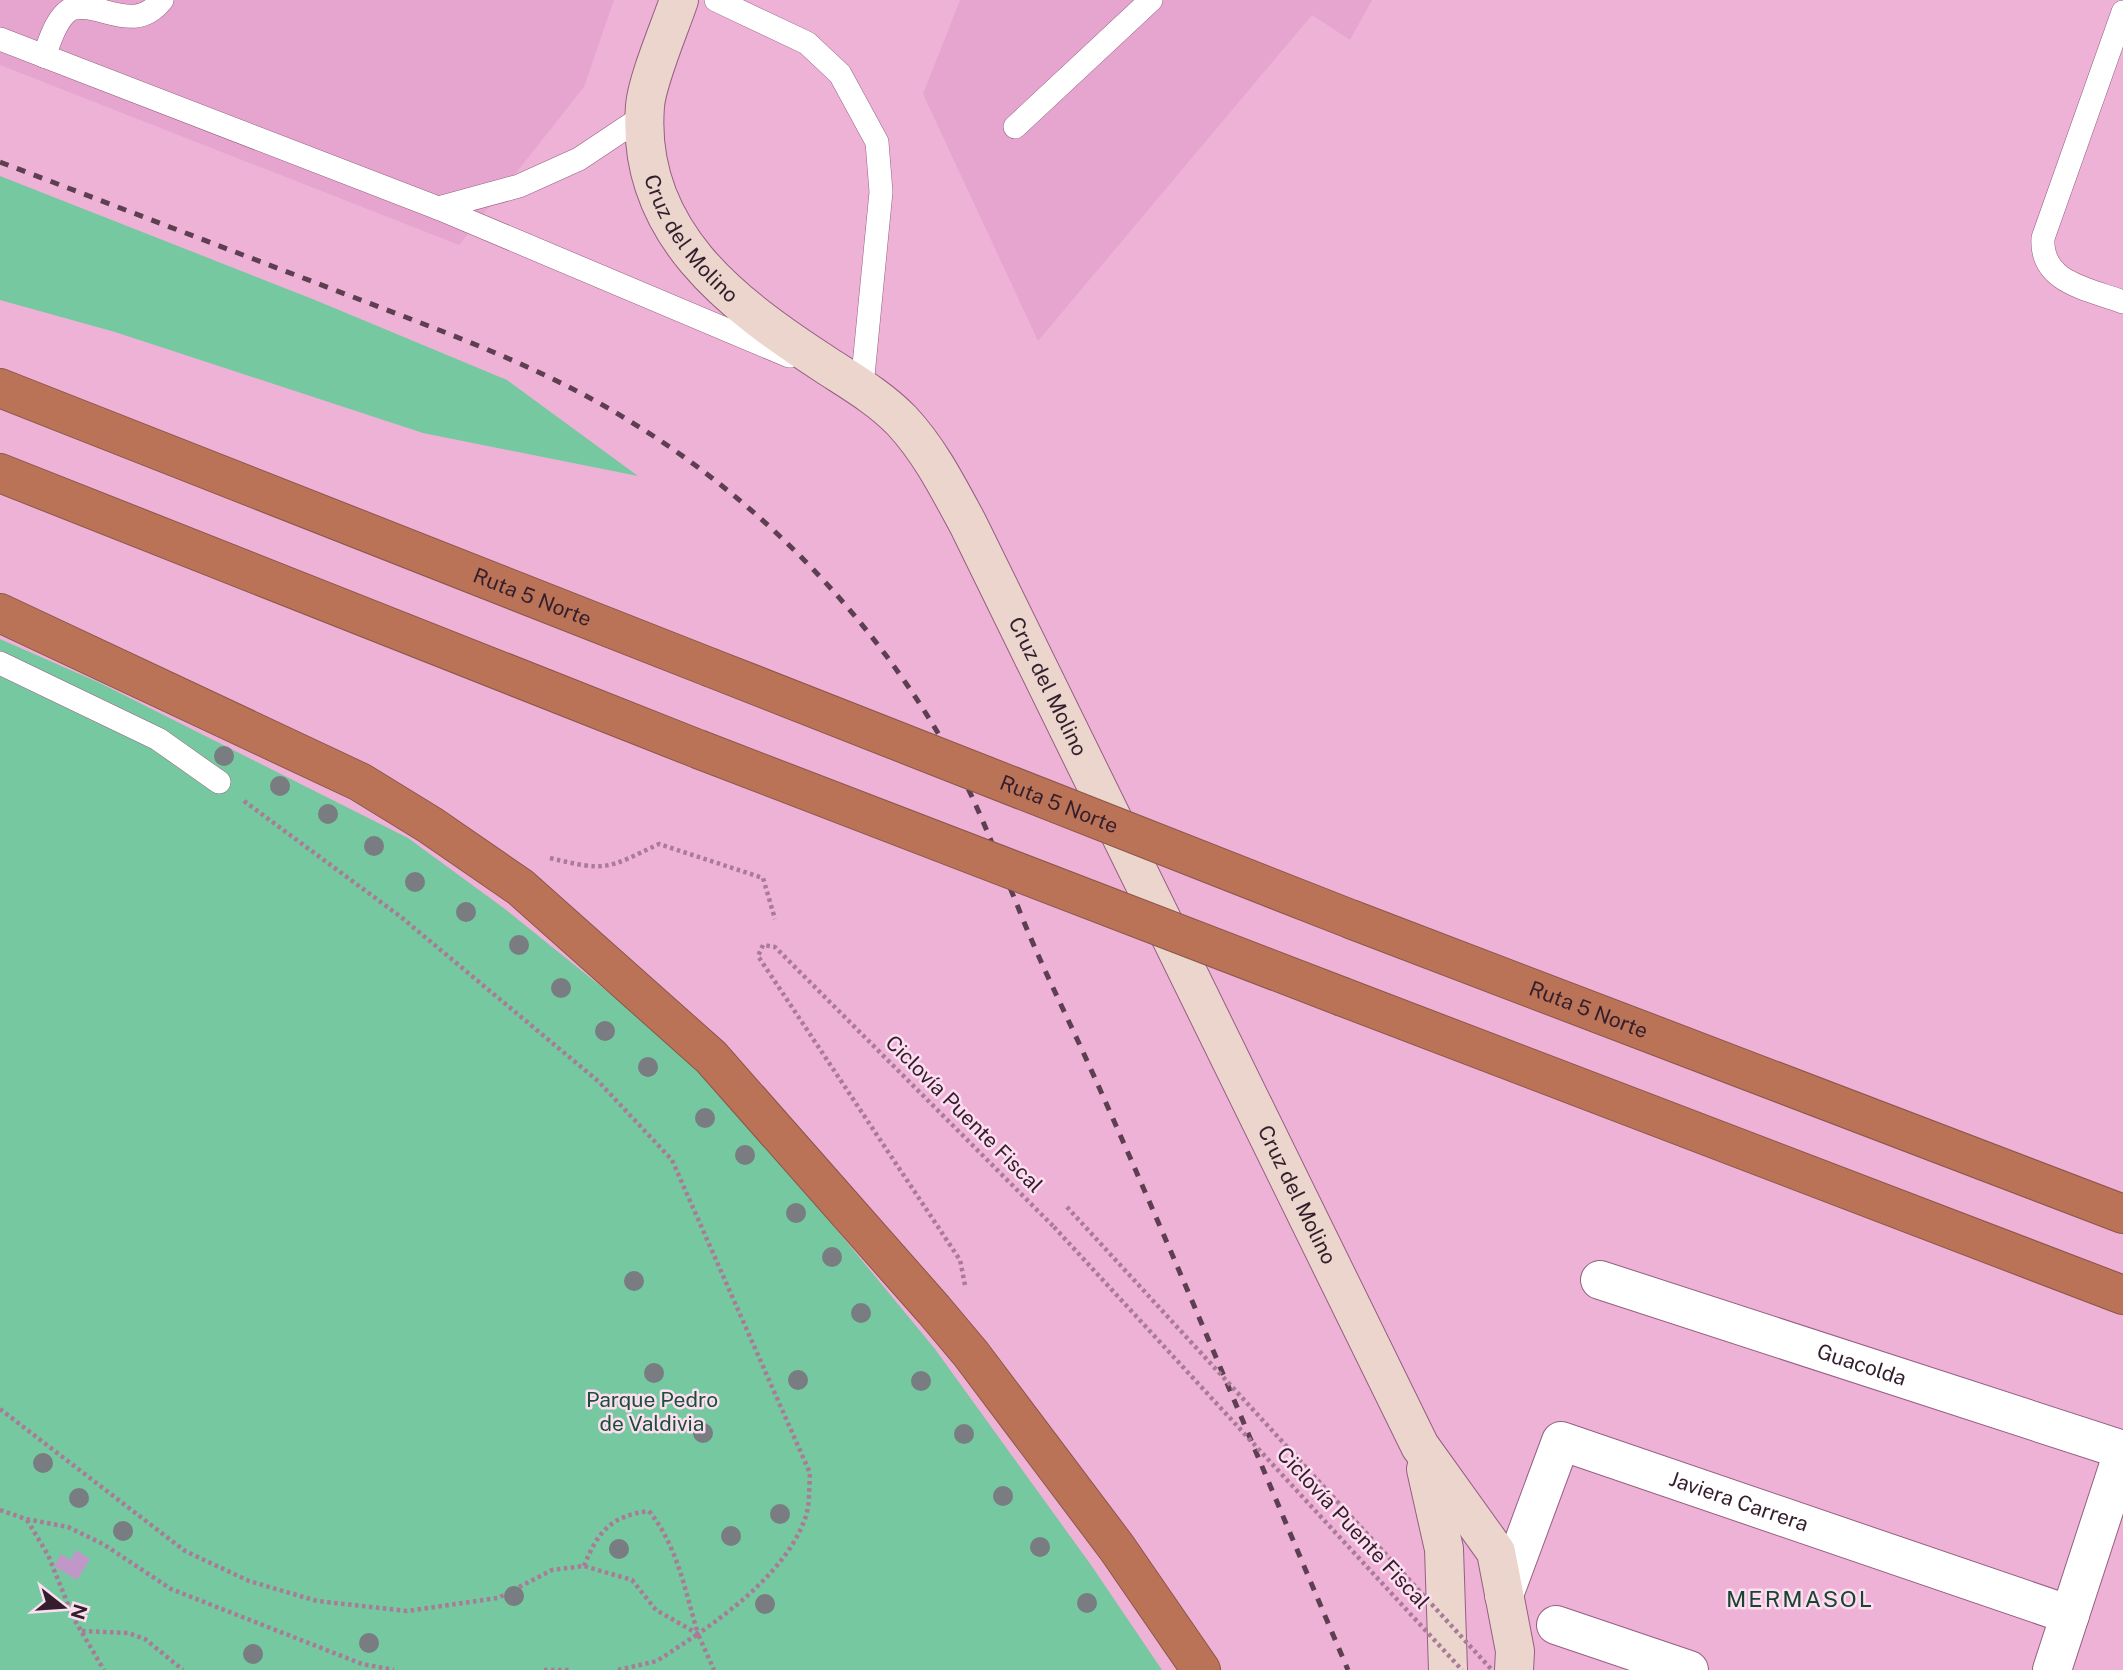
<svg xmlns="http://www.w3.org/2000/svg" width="2123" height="1670" font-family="'Public Sans',sans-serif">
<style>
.built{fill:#e6a5ce}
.green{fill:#75c8a0}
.building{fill:#c197c8}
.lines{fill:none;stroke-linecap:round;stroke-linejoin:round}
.lane-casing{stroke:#955f81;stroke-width:24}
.street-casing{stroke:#955f81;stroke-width:40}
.secondary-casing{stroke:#955f81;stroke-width:40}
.highway-casing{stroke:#8c5549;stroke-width:40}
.path{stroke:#a97b97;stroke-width:4.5;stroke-dasharray:3.5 3.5;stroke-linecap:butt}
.lane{stroke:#fff;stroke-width:23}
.street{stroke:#fff;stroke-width:38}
.secondary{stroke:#ebd5cd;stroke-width:38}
.highway{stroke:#bb7358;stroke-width:38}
.rail{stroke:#5e3f52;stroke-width:5;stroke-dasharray:9 9;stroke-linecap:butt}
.highway-bridge-casing{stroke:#8c5549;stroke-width:40;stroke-linecap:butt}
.path-bridge{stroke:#a97b97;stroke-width:4.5;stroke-dasharray:3.5 3.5;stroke-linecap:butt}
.highway-bridge{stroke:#bb7358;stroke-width:38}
.tree{fill:#797c80}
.labels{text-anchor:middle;stroke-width:5;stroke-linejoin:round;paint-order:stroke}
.street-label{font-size:21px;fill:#341e2c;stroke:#fddef0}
.park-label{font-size:21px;fill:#1a4f38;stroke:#fddef0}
.neighbourhood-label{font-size:23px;letter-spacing:2px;fill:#184431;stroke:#fddef0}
</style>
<rect width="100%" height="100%" fill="#eeb2d7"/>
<g class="built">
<path d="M 0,0 L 614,0 L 584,87 L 459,245 L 0,65 Z"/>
<path d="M 960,0 L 1372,0 L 1350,40 L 1312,15 L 1038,341 L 923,94 Z"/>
</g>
<g class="green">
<path d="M 0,176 L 315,300 L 507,380 L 638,476 L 423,433 L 115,332 L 0,300 Z"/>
<path d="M 0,639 L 100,683 L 408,838 L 505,909 L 705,1070 L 935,1349 L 1091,1565 L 1162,1670 L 0,1670 Z"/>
</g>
<path class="building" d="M 76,1550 L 90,1559 L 77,1580 L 54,1566 L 61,1554 L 71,1560 Z"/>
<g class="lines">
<g class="lane-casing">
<g id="lane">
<path d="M 716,0 L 807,43 L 840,74 L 877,142 L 881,192 L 862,386 L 853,383"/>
<path d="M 2123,12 L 2043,238 C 2040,283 2089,289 2123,302"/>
<path d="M 0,39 L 438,208 L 789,356"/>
<path d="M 44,56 C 50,41 56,18 71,9 C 99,0 134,36 162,0"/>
<path d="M 1015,127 L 1151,0"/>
<path d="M 438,208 L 519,186 L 579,159 L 645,115"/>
<path d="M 0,663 L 158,739 L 219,782"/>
</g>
</g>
<g class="street-casing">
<g id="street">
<path id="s1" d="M 1600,1280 L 2123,1450"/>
<path id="s2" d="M 1504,1595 L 1561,1441 L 2070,1615"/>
<path d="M 1556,1625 L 1689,1670"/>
<path d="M 2052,1670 L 2123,1452"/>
</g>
</g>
<g class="secondary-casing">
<g id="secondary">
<path id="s3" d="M 679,0 C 670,27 647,80 645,106 C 635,232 732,304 826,365 C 852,382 880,398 902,421 C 930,451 949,489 968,524 L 1420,1446 L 1496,1552 L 1515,1651 L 1514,1670"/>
<path d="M 1426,1469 L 1444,1549 L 1448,1670"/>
</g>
</g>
<g class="highway-casing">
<g id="highway">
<path id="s4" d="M 0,388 L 709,667"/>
<path d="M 0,473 L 698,749"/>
<path d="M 0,613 L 360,782 L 430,825 L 520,887 L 711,1057 L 934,1310 L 971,1354 L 1117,1548 L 1201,1670"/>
<path id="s5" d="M 1353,920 L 2123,1214"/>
<path d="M 1343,997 L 2123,1295"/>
</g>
</g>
<g class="path">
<path d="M 244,801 L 401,917 L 598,1081 L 672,1160 L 810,1473 C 809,1486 810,1503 806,1516 C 789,1566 739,1605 698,1634"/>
<path d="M 550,858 C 607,872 606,869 659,844 L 763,878 L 775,919"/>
<path d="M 965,1285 L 960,1260 L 758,956 L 763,945 L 775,947 L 1054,1227"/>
<path d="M 0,1409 L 185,1551 L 249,1581 L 317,1601 L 407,1611 L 498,1598 L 552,1570 L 584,1566 L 632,1580 L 656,1610 L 698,1634 C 685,1591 678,1547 649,1511 C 611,1516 598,1531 584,1566"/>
<path d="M 0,1510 L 26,1519 L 68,1527 L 103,1544 L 171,1589 L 362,1664 L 394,1670"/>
<path d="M 27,1520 L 48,1555 L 74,1619 L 104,1670"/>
<path d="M 82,1631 L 128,1633 L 145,1639 L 183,1670"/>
<path d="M 544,1670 L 570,1670"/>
<path d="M 618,1670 L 657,1661 L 698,1634 L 714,1670"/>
</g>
<use href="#lane" class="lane"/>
<use href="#street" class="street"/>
<use href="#secondary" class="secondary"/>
<use href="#highway" class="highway"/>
<path class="rail" d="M 0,162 C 118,207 235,252 353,297 C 447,333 542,367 628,420 C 768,505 888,633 963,778 C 984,820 1000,864 1018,907 C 1039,961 1065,1012 1089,1065 C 1179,1265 1262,1468 1348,1670"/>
<g class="highway-bridge-casing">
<g id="highway-bridge">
<path id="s6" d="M 709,667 L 1353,920"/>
<path d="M 698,749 L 1343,997"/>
</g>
</g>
<g class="path-bridge">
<path d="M 1067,1207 L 1492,1670"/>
<path d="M 1054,1227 L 1462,1670"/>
</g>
<use href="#highway-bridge" class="highway-bridge"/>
</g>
<g class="tree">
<circle cx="224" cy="756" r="10"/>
<circle cx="280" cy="786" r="10"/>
<circle cx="328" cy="814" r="10"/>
<circle cx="374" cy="846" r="10"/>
<circle cx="415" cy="882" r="10"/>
<circle cx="466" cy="912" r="10"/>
<circle cx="519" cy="945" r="10"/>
<circle cx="561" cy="988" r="10"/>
<circle cx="605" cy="1031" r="10"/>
<circle cx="648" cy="1067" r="10"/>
<circle cx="705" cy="1118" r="10"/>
<circle cx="745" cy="1155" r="10"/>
<circle cx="796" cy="1213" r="10"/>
<circle cx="832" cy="1257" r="10"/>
<circle cx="634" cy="1281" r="10"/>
<circle cx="861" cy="1313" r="10"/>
<circle cx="654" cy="1373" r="10"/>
<circle cx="798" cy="1380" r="10"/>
<circle cx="921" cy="1381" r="10"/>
<circle cx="703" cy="1433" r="10"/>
<circle cx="964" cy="1434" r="10"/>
<circle cx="43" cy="1463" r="10"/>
<circle cx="1003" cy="1496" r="10"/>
<circle cx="79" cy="1498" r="10"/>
<circle cx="780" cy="1514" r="10"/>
<circle cx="123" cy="1531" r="10"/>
<circle cx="731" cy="1536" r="10"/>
<circle cx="1040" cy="1547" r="10"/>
<circle cx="619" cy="1549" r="10"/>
<circle cx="514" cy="1596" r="10"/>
<circle cx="1087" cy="1603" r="10"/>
<circle cx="765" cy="1604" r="10"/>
<circle cx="369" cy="1643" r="10"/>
<circle cx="253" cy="1654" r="10"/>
</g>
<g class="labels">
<g class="street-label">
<text dy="7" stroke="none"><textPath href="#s3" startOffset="257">Cruz del Molino</textPath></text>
<text dy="7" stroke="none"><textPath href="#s4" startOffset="572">Ruta 5 Norte</textPath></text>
<text dy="7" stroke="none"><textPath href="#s3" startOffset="844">Cruz del Molino</textPath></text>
<text dy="7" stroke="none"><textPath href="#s6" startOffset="376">Ruta 5 Norte</textPath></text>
<text dy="7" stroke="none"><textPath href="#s5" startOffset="252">Ruta 5 Norte</textPath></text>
<text transform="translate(964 1114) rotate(45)" y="7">Ciclovía Puente Fiscal</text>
<text dy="7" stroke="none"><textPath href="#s3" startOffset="1410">Cruz del Molino</textPath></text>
<text dy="7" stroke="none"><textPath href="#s1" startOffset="275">Guacolda</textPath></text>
<text dy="7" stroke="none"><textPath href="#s2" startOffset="352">Javiera Carrera</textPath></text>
<text transform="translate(1353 1528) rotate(47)" y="7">Ciclovía Puente Fiscal</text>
</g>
<g class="park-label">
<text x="652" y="1407">Parque Pedro<tspan x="652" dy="24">de Valdivia</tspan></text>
</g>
<g class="neighbourhood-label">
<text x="1800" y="1607">MERMASOL</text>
</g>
</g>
<g transform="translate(63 1607) rotate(107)" stroke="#fddef0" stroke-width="5" paint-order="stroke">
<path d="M0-5L12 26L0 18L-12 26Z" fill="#341e2c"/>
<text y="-10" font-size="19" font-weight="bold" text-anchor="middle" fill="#341e2c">N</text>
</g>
</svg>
